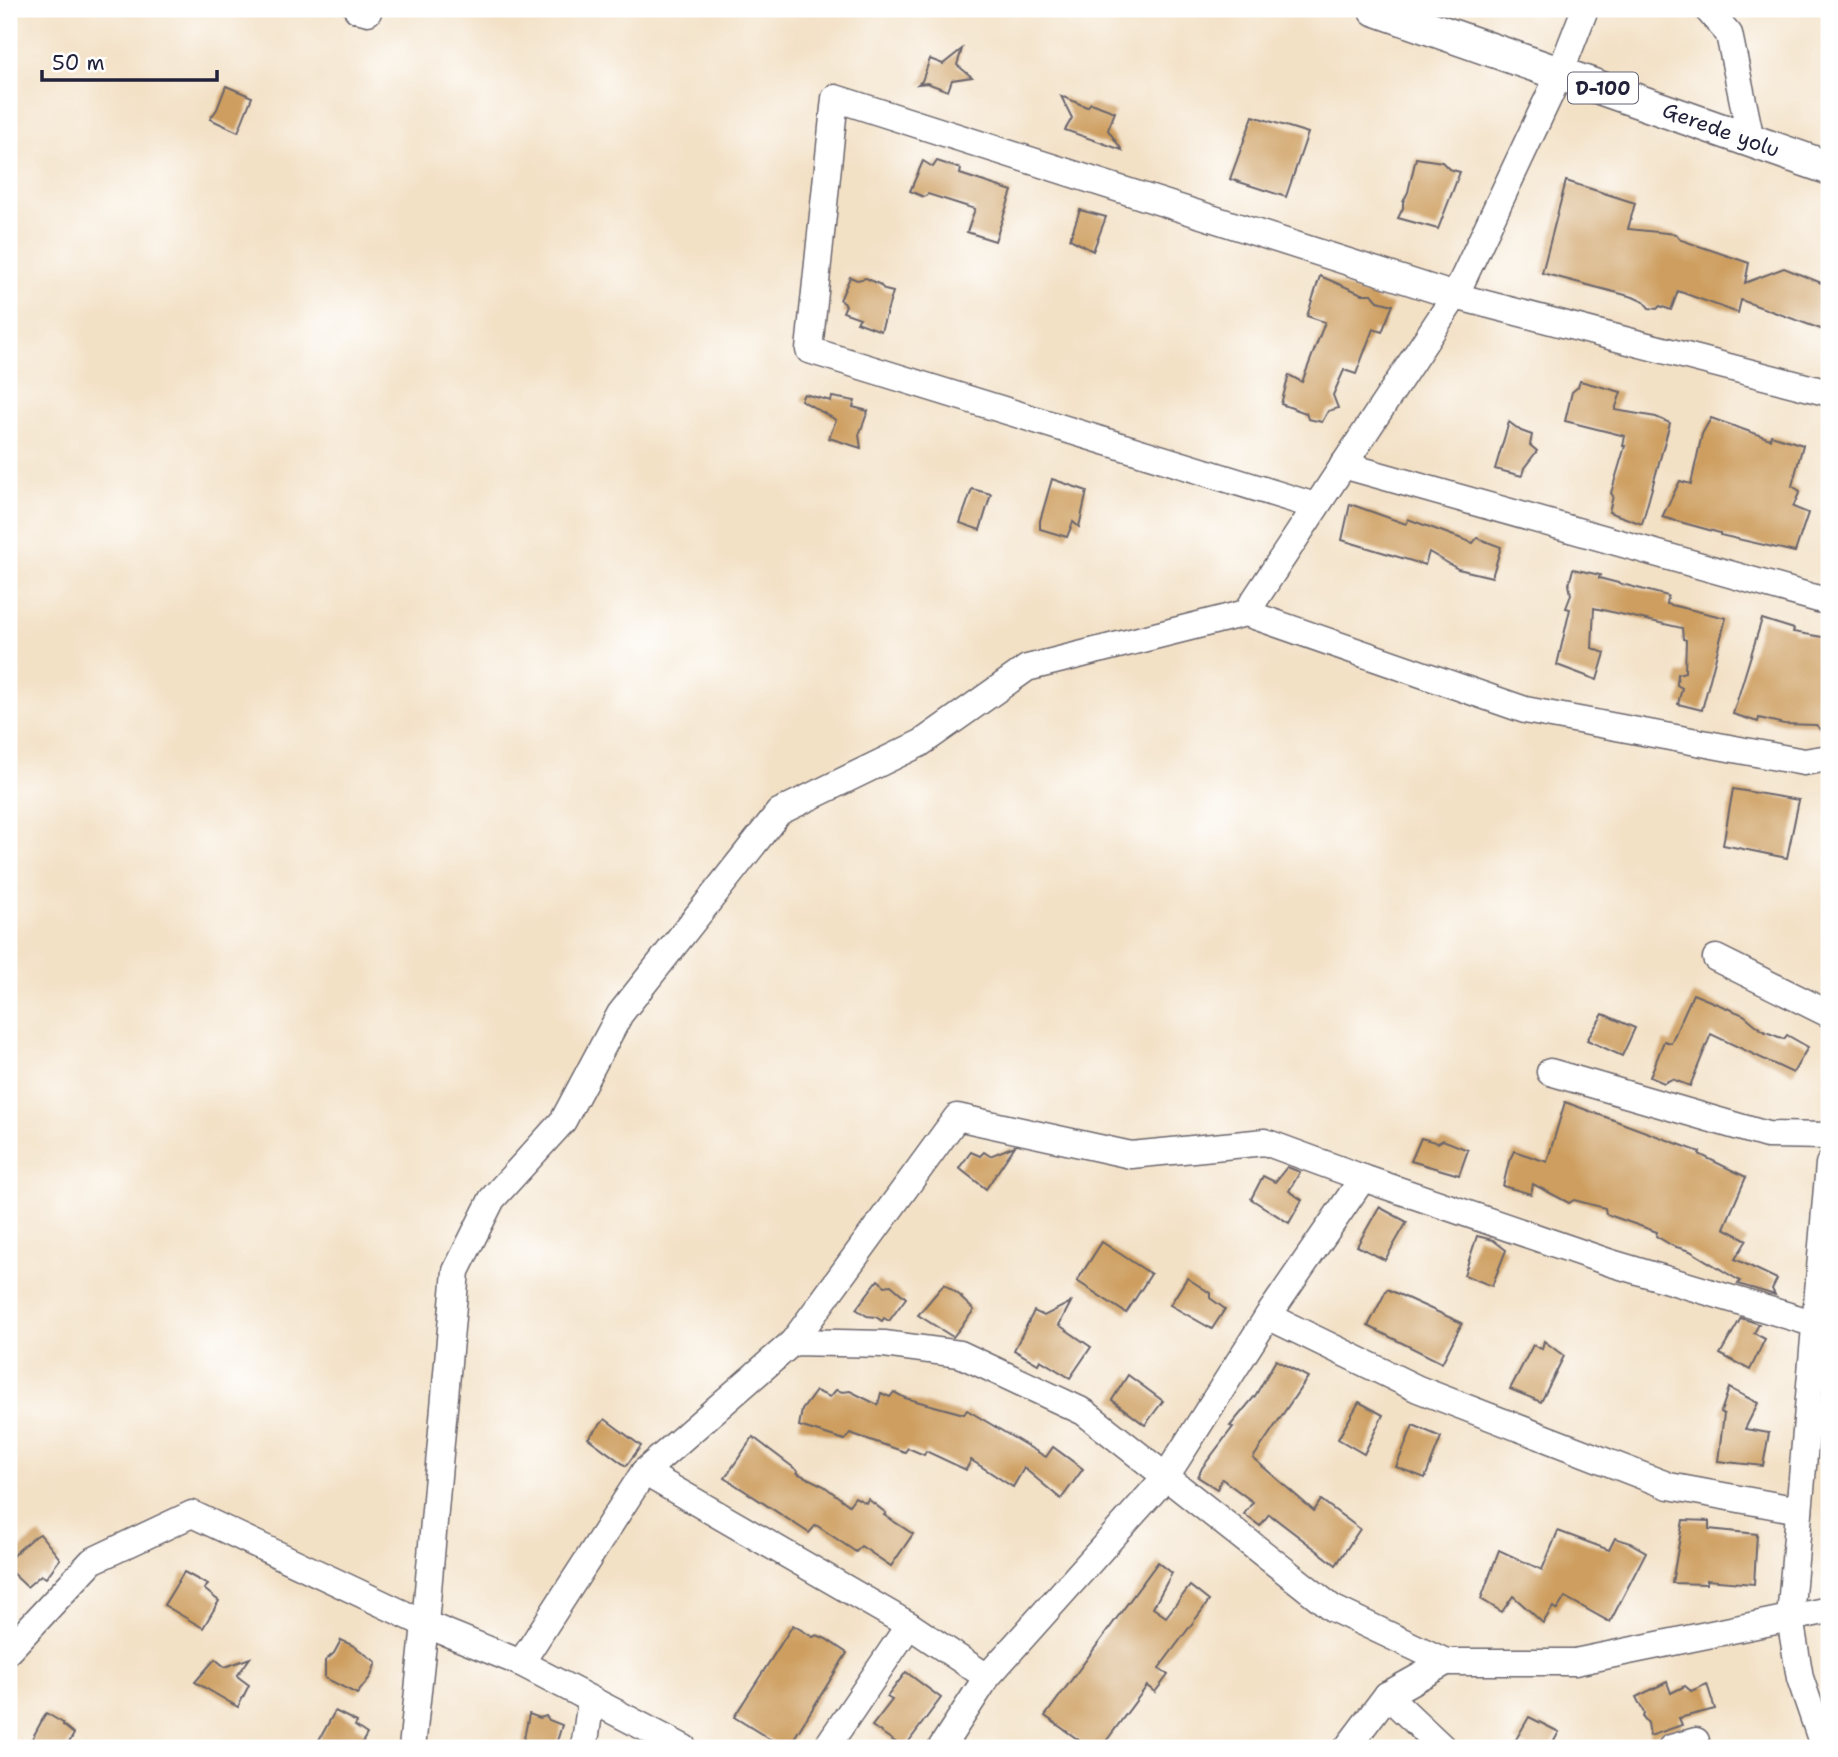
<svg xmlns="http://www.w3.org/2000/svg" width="1838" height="1757" font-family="'Shantell Sans',sans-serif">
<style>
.building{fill:#cd9e5f}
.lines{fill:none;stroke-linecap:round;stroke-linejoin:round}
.minor-casing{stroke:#6b656c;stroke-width:29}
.major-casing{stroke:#6b656c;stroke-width:36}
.minor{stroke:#fff;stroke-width:26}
.major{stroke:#fff;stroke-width:33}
.labels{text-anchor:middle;stroke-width:5;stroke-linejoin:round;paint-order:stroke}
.shield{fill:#fff;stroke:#646476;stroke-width:2}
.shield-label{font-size:19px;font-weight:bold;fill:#22223b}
.street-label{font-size:21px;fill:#22223b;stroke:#fff}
</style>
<rect width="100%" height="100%" fill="#fff"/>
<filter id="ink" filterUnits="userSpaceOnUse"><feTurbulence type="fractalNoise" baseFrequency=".0143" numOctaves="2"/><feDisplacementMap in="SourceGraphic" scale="14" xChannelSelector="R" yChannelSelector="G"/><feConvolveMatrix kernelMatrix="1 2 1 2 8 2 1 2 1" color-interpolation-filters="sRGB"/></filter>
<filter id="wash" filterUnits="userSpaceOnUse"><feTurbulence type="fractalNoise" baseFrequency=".00686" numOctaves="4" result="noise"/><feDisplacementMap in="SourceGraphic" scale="28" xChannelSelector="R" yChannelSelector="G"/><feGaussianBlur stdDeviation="1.57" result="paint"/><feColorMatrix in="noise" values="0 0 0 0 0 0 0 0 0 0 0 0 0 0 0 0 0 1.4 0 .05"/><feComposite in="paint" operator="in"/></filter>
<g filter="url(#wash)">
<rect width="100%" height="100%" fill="#f3e1c6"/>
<g id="blocks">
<g class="building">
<path d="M 962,49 L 957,65 L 972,77 L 952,80 L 948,91 L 927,83 L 918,84 L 922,81 L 930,59 L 943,64 Z"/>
<path d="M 226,86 L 252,97 L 238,132 L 210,119 L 217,109 Z"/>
<path d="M 1061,96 L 1087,107 L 1091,103 L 1115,112 L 1108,130 L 1122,150 L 1065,130 L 1072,118 Z"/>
<path d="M 1253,116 L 1308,133 L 1286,197 L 1230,179 Z"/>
<path d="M 1416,158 L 1442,162 L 1449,169 L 1460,172 L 1438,229 L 1398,218 L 1403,208 L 1403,202 L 1408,192 Z"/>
<path d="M 923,161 L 933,167 L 937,161 L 961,169 L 960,174 L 1012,191 L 995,241 L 967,232 L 975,209 L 928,194 L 924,197 L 910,191 Z"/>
<path d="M 1566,181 L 1635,203 L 1628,229 L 1676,234 L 1681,240 L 1749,263 L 1745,283 L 1784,268 L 1829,286 L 1829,332 L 1741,300 L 1738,313 L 1678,291 L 1671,310 L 1660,306 L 1657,309 L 1649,308 L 1644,302 L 1633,297 L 1542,273 Z"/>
<path d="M 1080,210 L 1106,217 L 1093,251 L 1070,239 Z"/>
<path d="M 1320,276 L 1362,294 L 1372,294 L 1378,301 L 1393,305 L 1382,332 L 1373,329 L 1356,374 L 1344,370 L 1333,395 L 1338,408 L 1328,411 L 1322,422 L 1308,419 L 1306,413 L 1281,404 L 1289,375 L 1302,382 L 1325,322 L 1307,316 Z"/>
<path d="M 850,277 L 857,280 L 866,278 L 879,284 L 885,290 L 893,292 L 881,331 L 857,322 L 860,318 L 843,312 L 846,305 L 840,300 Z"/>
<path d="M 1580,381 L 1621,392 L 1615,410 L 1656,417 L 1670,423 L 1642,524 L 1609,512 L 1613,496 L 1611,493 L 1625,446 L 1623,446 L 1625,436 L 1565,421 L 1572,392 L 1578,387 Z"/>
<path d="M 804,394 L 831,401 L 832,397 L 855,401 L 853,407 L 868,411 L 859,435 L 861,448 L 829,438 L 836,420 L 801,400 Z"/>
<path d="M 1711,418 L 1770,439 L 1771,435 L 1803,445 L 1792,486 L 1800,491 L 1793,507 L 1808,513 L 1795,552 L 1720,535 L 1720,533 L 1662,517 L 1680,481 L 1691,484 L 1702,434 Z"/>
<path d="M 1509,422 L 1521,431 L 1532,435 L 1530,445 L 1537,451 L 1524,468 L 1522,476 L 1495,469 Z"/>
<path d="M 1052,479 L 1087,491 L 1079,527 L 1073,522 L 1067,537 L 1040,529 L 1040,521 Z"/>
<path d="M 972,489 L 991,494 L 980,530 L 960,523 Z"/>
<path d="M 1350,504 L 1406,524 L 1408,519 L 1473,543 L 1477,538 L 1501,547 L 1492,577 L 1458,569 L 1429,552 L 1425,565 L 1342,540 Z"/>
<path d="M 1573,569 L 1600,575 L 1599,578 L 1668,596 L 1667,604 L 1726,618 L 1702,710 L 1678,704 L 1682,688 L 1677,685 L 1678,674 L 1685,672 L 1686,640 L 1683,639 L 1682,628 L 1594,608 L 1592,648 L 1605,653 L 1597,680 L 1557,665 L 1570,609 L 1566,608 L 1571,595 L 1569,584 Z"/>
<path d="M 1762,619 L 1794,629 L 1793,632 L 1829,638 L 1829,736 L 1816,725 L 1784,724 L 1759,718 L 1758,722 L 1733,714 Z"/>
<path d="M 1733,789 L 1799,800 L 1787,858 L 1723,845 Z"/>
<path d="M 1693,994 L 1744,1015 L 1763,1031 L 1784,1039 L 1787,1035 L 1808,1047 L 1793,1073 L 1711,1034 L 1690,1086 L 1672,1079 L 1664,1083 L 1650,1077 L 1664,1041 L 1671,1043 Z"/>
<path d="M 1603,1014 L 1635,1028 L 1622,1056 L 1587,1040 Z"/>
<path d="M 1565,1102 L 1700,1152 L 1699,1154 L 1746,1177 L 1724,1228 L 1747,1240 L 1735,1259 L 1777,1279 L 1772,1289 L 1775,1295 L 1738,1284 L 1740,1281 L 1690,1251 L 1673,1246 L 1656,1236 L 1657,1232 L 1606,1214 L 1605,1208 L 1574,1200 L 1569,1203 L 1533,1184 L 1531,1194 L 1503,1186 L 1509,1161 L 1514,1151 L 1547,1162 Z"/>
<path d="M 1421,1138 L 1438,1143 L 1443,1140 L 1468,1150 L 1459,1175 L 1411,1161 Z"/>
<path d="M 1015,1146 L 986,1189 L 959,1168 L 971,1152 L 980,1156 L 984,1152 L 990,1156 Z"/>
<path d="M 1287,1167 L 1300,1172 L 1289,1191 L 1302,1200 L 1289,1223 L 1251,1199 L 1263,1176 L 1275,1182 Z"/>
<path d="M 1379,1207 L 1407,1222 L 1385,1260 L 1357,1246 Z"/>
<path d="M 1477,1236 L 1493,1240 L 1506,1250 L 1492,1286 L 1464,1275 Z"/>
<path d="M 1102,1242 L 1151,1274 L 1126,1313 L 1077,1281 Z"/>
<path d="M 1187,1278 L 1210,1293 L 1210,1298 L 1225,1309 L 1212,1329 L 1170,1305 Z"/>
<path d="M 878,1280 L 885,1286 L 891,1285 L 906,1298 L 889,1321 L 884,1318 L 882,1321 L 876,1317 L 867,1316 L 856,1309 Z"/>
<path d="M 944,1284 L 962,1297 L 961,1298 L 974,1310 L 953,1337 L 918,1315 Z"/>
<path d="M 1387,1289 L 1462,1323 L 1442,1363 L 1368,1326 Z"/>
<path d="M 1071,1302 L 1059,1325 L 1091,1347 L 1070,1378 L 1040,1360 L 1038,1364 L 1014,1350 L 1034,1311 L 1044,1316 Z"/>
<path d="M 1741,1318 L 1759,1324 L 1754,1333 L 1765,1339 L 1750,1370 L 1720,1354 Z"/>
<path d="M 1544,1341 L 1564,1356 L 1541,1402 L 1510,1389 L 1533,1345 L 1542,1349 Z"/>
<path d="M 1276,1360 L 1308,1377 L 1253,1458 L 1314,1511 L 1321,1500 L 1360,1529 L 1336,1565 L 1269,1514 L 1260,1526 L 1244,1514 L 1253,1502 L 1222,1479 L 1217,1489 L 1198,1477 L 1202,1468 L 1233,1427 L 1230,1426 L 1255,1396 Z"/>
<path d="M 1128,1375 L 1163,1401 L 1145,1425 L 1112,1400 Z"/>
<path d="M 1729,1388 L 1758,1403 L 1745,1429 L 1769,1433 L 1763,1466 L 1718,1461 L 1724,1414 L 1721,1412 Z"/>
<path d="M 836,1390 L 843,1392 L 850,1391 L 878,1405 L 881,1393 L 890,1397 L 894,1392 L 905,1398 L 964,1414 L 967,1410 L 1046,1457 L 1053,1447 L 1083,1469 L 1061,1499 L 1024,1468 L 1013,1487 L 971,1460 L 966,1470 L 926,1451 L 924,1455 L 908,1448 L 905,1452 L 850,1433 L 845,1440 L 799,1426 L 802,1410 L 816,1391 L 830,1397 Z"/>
<path d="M 1359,1402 L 1383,1415 L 1364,1454 L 1338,1439 Z"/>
<path d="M 605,1419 L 641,1446 L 626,1466 L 588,1438 Z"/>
<path d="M 1413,1425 L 1441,1437 L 1425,1478 L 1396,1467 Z"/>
<path d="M 753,1437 L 798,1471 L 797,1473 L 824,1486 L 849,1505 L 855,1497 L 866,1503 L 868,1499 L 886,1513 L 884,1515 L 913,1534 L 891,1566 L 861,1546 L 856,1552 L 816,1525 L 809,1533 L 725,1478 Z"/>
<path d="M 1683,1520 L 1709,1521 L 1709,1529 L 1757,1534 L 1754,1584 L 1707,1580 L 1707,1584 L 1672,1583 Z"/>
<path d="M 1558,1531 L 1609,1550 L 1615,1538 L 1630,1543 L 1646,1552 L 1610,1622 L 1565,1597 L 1557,1610 L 1553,1607 L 1543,1623 L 1513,1596 L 1502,1612 L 1481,1599 L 1499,1550 L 1542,1570 Z"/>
<path d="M 40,1534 L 60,1559 L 46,1578 L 41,1575 L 27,1587 L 9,1570 L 9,1559 L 31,1539 Z"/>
<path d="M 1158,1562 L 1172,1573 L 1153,1608 L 1166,1617 L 1190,1586 L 1209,1601 L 1159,1668 L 1168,1675 L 1155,1692 L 1147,1686 L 1101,1748 L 1090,1748 L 1045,1716 Z"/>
<path d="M 184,1572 L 208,1585 L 204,1589 L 219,1601 L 203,1628 L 164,1605 Z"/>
<path d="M 793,1625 L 813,1637 L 817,1635 L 826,1639 L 847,1653 L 788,1748 L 784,1748 L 734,1717 Z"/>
<path d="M 341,1640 L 354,1646 L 376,1662 L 371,1676 L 357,1694 L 325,1678 L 325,1661 L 334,1653 Z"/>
<path d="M 250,1658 L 237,1676 L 249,1685 L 238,1707 L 195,1682 L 215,1659 L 225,1667 Z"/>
<path d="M 906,1672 L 941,1698 L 904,1748 L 872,1726 L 892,1700 L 887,1697 Z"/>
<path d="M 1667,1682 L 1671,1693 L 1685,1686 L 1691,1691 L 1707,1684 L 1715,1709 L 1679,1718 L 1682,1725 L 1650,1736 L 1648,1723 L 1643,1717 L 1644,1713 L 1636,1697 Z"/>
<path d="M 335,1711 L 357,1722 L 355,1726 L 367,1734 L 359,1748 L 331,1748 L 319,1740 Z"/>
<path d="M 46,1713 L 63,1723 L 63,1725 L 74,1734 L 66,1748 L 27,1748 Z"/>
<path d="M 529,1714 L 540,1718 L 546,1716 L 549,1720 L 562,1725 L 555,1748 L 522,1748 Z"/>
<path d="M 1529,1717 L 1559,1732 L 1550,1748 L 1529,1748 L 1515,1741 Z"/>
</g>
</g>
</g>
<g filter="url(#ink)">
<use href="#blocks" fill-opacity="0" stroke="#6b656c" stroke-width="2"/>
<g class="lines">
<g class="minor-casing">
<g id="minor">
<path d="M 357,9 L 368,12"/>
<path d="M 1585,9 L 1560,73 L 1455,296 L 1246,613 L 1525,710 L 1804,762 L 1829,758"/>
<path d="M 1707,9 L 1729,34 L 1751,140"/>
<path d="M 1343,465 L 1829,602"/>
<path d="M 1315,506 L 809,350 L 835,98 L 1455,296 L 1829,393"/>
<path d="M 1716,958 L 1829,1014"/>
<path d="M 1550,1072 L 1767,1135 L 1829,1136"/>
<path d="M 1268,1316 L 1418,1389 L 1669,1486 L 1799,1510"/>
<path d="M 793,1342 L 957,1117 L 1131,1155 L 1265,1142 L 1363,1178"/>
<path d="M 644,1472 L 909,1625 L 987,1677"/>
<path d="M 9,1650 L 92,1561 L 192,1514 L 425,1624 L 521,1663 L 684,1748"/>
<path d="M 521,1663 L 644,1472 L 793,1342 L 884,1344 L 960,1354 L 1084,1412 L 1332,1608 L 1446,1662 L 1575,1662 L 1829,1610"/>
<path d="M 1387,1695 L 1443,1748"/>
<path d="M 412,1748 L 425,1624 L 456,1271 L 492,1199 L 563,1121 L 620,1014 L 779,812 L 921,743 L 1027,668 L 1246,613"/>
<path d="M 584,1748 L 591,1700"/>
<path d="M 826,1748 L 909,1625"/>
<path d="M 941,1748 L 987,1677 L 1165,1478 L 1268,1316 L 1363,1178 L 1611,1263 L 1816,1324"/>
<path d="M 1347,1748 L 1387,1695 L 1446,1662"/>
<path d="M 1671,1748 L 1696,1741"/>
<path d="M 1824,1748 L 1800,1678 L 1790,1618 L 1829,1164"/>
</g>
</g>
<g class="major-casing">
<path id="major" d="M 1375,9 L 1829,168"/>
</g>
<use href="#minor" class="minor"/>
<use href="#major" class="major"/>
</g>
</g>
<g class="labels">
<rect class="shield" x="1568" y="72.5" width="70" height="31" rx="5"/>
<g class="shield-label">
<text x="1603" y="95">D-100</text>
</g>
<g class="street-label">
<text transform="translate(1721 130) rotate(20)" y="7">Gerede yolu</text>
</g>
</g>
<rect width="1838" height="1757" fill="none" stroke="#fff" stroke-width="35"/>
<path d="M42 70v10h175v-10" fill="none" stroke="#22223b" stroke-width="3.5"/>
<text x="52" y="70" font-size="21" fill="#22223b" stroke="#ffffff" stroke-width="5" paint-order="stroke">50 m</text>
</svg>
